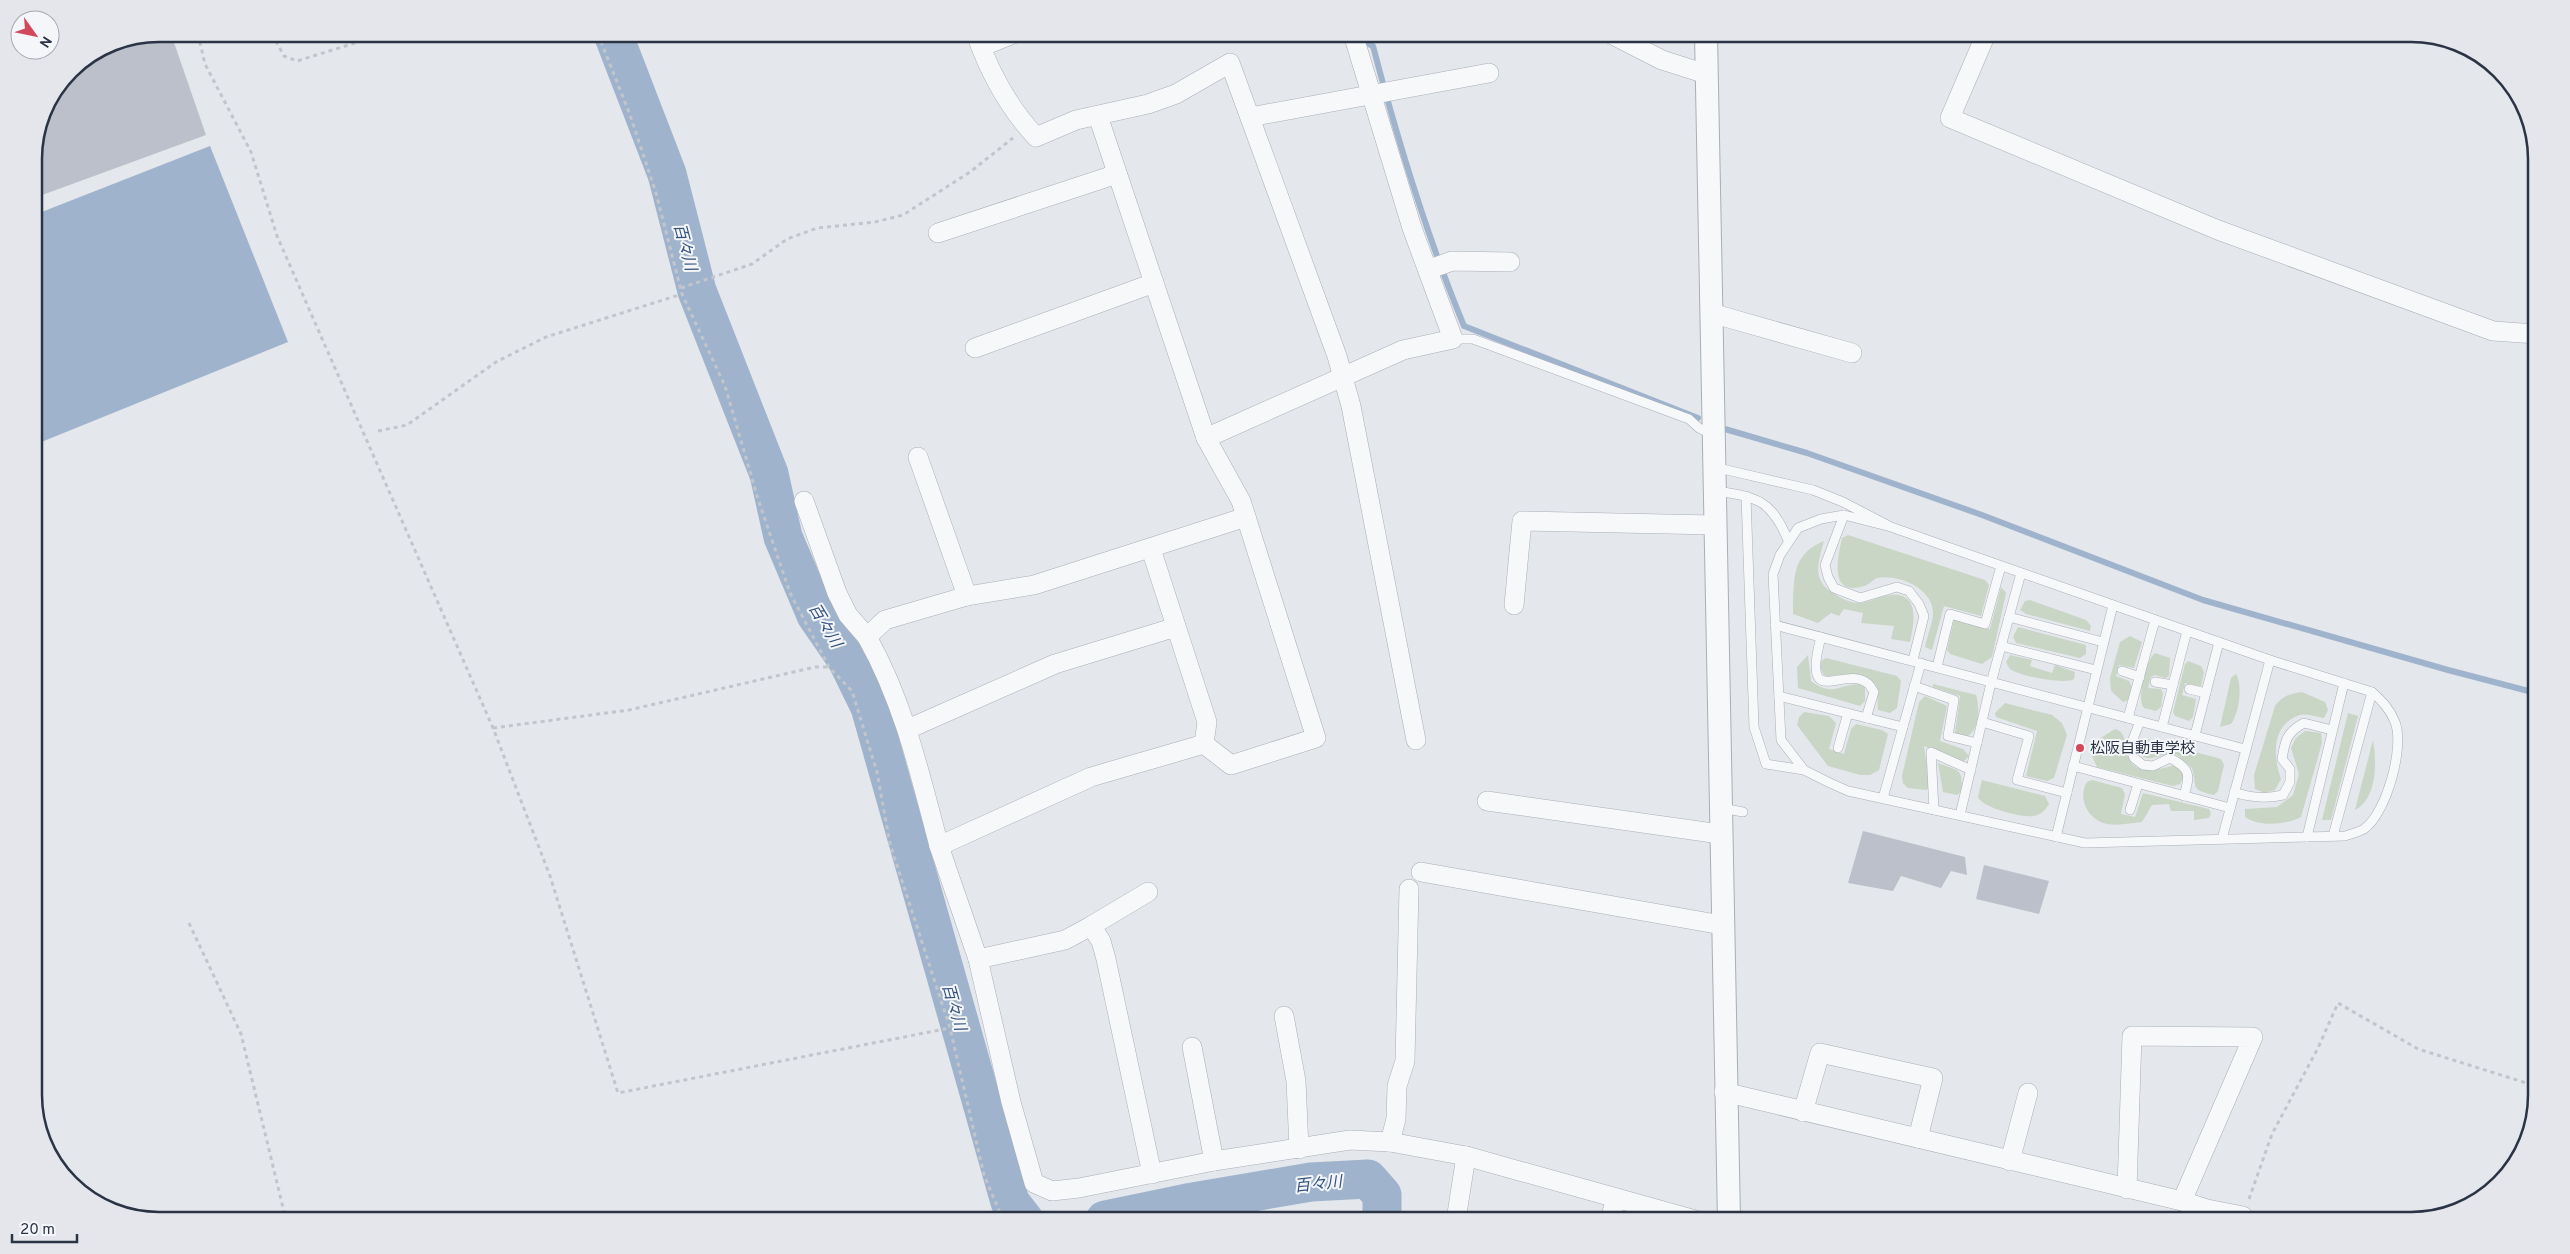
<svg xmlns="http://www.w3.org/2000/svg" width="2570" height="1254" font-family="Overpass,'Noto Sans JP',sans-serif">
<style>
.green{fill:#c9d6c5}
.water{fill:#9fb4cc}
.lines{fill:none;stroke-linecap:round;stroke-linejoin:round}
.stream{stroke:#9fb4cc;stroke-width:6}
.river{stroke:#9fb4cc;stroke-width:39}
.building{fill:#bbc0ca}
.service-casing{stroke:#a9aeb7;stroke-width:10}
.minor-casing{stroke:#a9aeb7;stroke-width:20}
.tertiary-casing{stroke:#a9aeb7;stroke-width:24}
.path{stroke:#c2c5cb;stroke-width:3;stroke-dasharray:4 4;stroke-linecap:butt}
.service{stroke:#f7f8fa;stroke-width:9}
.minor{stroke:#f7f8fa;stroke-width:19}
.tertiary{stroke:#f7f8fa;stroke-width:22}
.poi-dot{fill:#d1495b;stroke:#f4f6f9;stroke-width:2}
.labels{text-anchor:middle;stroke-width:4;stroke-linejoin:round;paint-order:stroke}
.poi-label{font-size:15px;fill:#2b3445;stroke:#f4f6f9;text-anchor:start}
.water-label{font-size:16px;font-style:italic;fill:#34527a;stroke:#f4f6f9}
.rim{fill:none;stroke:#2b3445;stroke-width:2.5}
</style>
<rect width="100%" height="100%" fill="#e4e7ec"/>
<g class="green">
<path d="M 1848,535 L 1985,580 L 1989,585 L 1981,616 L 1944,606 L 1932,650 L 1925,647 C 1927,636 1933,623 1933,613 C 1933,588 1898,574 1877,578 C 1872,580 1869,585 1864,586 C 1828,597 1838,557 1842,538 Z"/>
<path d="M 1824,541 C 1818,563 1811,581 1835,594 C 1840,598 1849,602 1856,603 C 1865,604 1876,598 1885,596 C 1920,588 1915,621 1910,642 L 1891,639 L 1894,626 L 1861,623 L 1863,613 L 1844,609 L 1839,616 L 1831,613 L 1818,623 L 1793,614 C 1794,581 1790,555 1824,541 Z"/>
<path d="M 2001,587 L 2006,593 L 1992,657 L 1982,664 L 1950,654 L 1947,650 L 1954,620 L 1990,629 Z"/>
<path d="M 2030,600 L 2086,620 L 2091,626 L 2090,631 L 2026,614 L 2020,610 L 2025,601 Z"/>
<path d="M 2018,627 L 2086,645 L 2086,654 L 2080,658 L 2016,643 L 2013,637 Z"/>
<path d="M 2130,636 L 2142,642 L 2134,668 L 2119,665 L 2116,676 L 2129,681 L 2132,687 L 2128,700 L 2123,702 L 2111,691 L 2110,678 L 2120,642 Z"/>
<path d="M 2155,653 L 2170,658 L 2169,676 L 2165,678 L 2155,675 L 2151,677 L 2148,688 L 2161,689 L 2163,693 L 2161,707 L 2156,711 L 2144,708 C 2136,699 2146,660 2155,653 Z"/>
<path d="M 1808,655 L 1811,681 C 1833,697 1837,685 1859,684 L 1865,688 L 1865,701 L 1860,706 L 1798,688 L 1797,667 Z"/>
<path d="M 2010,655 L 2032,660 L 2030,666 L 2052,673 L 2055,665 L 2075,672 L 2074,679 C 2065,685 2019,676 2010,669 C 2009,668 2007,664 2006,662 Z"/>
<path d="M 1826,658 L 1897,676 L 1901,681 L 1897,708 L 1890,713 L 1878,710 L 1877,687 C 1867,669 1848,674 1831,678 L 1824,675 L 1820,668 L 1821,661 Z"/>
<path d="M 2188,661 L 2201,666 L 2204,672 L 2201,686 L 2196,687 L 2185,683 L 2182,695 L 2196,699 L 2193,717 L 2189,721 L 2175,716 L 2173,712 L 2185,664 Z"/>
<path d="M 2236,674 C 2243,686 2239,713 2231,724 L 2220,727 L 2231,678 Z"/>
<path d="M 1933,684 L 1976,695 C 1980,707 1979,730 1967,737 L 1955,733 L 1960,696 L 1933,687 Z"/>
<path d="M 2302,692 L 2325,702 L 2328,710 L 2324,718 C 2317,717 2307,713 2300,715 C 2271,724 2273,757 2281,779 L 2275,790 L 2265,793 L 2255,789 L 2254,775 L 2275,706 C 2282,696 2289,694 2302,692 Z"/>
<path d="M 1925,696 L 1947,706 L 1940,741 L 1963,749 L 1969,756 L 1963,762 L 1924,746 L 1930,788 L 1926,790 L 1908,788 L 1903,783 L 1902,776 L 1919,702 Z"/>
<path d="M 2005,703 L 2052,715 L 2062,723 L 2067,735 L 2054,778 L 2047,781 L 2026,776 L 2037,731 L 1996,717 L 1995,713 Z"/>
<path d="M 1804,712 L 1829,716 L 1836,723 L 1829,749 L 1844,754 L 1851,729 L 1856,724 L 1882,730 L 1888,734 L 1879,770 L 1870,775 L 1860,775 L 1828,766 L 1797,725 L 1799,717 Z"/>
<path d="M 2348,713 L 2358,716 L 2331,820 L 2322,820 Z"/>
<path d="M 2115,729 C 2138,734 2108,786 2175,765 L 2184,776 L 2180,784 L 2173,786 L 2097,767 L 2091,754 L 2096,741 Z"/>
<path d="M 2305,731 L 2321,733 L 2322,743 L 2301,817 C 2287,825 2259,827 2245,817 L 2245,809 L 2277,807 L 2293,795 L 2299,774 L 2291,748 L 2296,738 Z"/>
<path d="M 2144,738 L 2221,759 L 2224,765 L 2218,791 L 2214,795 C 2189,789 2198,789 2192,768 L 2177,755 L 2169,753 C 2154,757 2142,766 2136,744 L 2139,739 Z"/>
<path d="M 2373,740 C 2377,763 2377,798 2355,810 Z"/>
<path d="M 1938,763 C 1960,772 1962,767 1962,791 L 1957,795 L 1943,792 Z"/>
<path d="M 1982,780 L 2045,796 L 2049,804 C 2046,809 2043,813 2037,815 C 2027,820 1982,808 1978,797 Z"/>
<path d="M 2092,780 L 2122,788 L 2125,794 L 2121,814 L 2135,817 L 2143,793 L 2209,809 L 2211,814 L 2209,818 L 2194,820 L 2194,811 L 2171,811 L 2169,804 L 2152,805 L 2142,822 C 2132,823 2118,826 2107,824 C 2088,820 2077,798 2087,782 Z"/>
</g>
<path class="water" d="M 210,146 L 288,342 L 34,445 L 34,215 Z"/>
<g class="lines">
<g class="stream">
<path d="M 1359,39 L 1373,46 C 1398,142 1426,234 1464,326 L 1698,418"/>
<path d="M 1725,429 L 1807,453 L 1982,515 L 2203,600 L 2448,670 L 2536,693"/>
</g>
<g class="river">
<path d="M 613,34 L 667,174 L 697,291 L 769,474 L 783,537 L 816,615 L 847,660 L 870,707 L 1010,1202 L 1024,1220"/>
<path d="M 1105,1220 L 1187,1203 L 1311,1182 L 1368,1179 L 1382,1195 L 1382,1220"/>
</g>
</g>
<g class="building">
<path d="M 159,34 L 171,34 L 206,135 L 34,198 L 34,151 L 43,111 L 71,70 L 112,43 Z"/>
<path d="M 1863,831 L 1965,857 L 1967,875 L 1951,871 L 1941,888 L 1901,876 L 1893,891 L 1848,883 Z"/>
<path d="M 1984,865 L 2049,881 L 2039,914 L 1976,899 Z"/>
</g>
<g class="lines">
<g class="service-casing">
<g id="service">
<path d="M 1453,339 L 1473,339 L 1689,419 L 1699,428 L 1713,435"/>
<path d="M 1714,467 L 1813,490 L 1843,502 L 1891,527 L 2270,660 L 2372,692 C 2382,701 2390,709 2395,722 C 2405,747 2386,814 2364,829 C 2359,832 2351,834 2345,836 L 2085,843 L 1848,791 L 1830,783 L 1804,770 L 1781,740 L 1773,574 L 1780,555 L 1798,528 L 1821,519 L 1844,515 L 1891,527"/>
<path d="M 1716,491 C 1758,497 1771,500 1788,540"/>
<path d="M 1746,496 L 1754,727 L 1766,764 L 1804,770"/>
<path d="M 1844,515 L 1825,565 L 1828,577 L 1834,588 L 1860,598 L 1897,587 L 1909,591 L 1919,604 L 1924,616 L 1913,660"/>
<path d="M 2009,617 L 2103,642"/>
<path d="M 1775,625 L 2245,749"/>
<path d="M 1821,637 C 1801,712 1844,665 1867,683 C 1870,684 1872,690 1874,692 L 1866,718"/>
<path d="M 2001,646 L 2096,670"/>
<path d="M 1937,667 L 1950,614 L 1985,624 L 2001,566"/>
<path d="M 2122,671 L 2140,677"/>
<path d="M 2155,682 L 2173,685"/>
<path d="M 1914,686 L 1954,700 L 1948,736 L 1977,743"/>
<path d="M 2189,689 L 2206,693"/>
<path d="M 1779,696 L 1903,727"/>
<path d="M 2128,718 L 2155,620"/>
<path d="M 2140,721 L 2130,747 L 2134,758 L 2143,765 L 2153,766 L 2170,758 C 2191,769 2190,775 2184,796"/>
<path d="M 1982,722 L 2029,736 L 2017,780 L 2067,793"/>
<path d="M 2162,727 L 2187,631"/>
<path d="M 2195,735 L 2219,642"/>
<path d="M 1838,748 L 1848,713"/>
<path d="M 2073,766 L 2230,808"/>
<path d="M 2234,792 C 2251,798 2265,799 2283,795 L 2290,782 L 2290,769 L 2282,759 C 2285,740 2287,732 2304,723 L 2332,730"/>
<path d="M 1883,798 L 1921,663"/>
<path d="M 1722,808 L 1743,812"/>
<path d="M 1934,810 L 1931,752 L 1971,770"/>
<path d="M 2130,810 L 2138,784"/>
<path d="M 1960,815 L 1991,683 L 2021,573"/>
<path d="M 2333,836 L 2372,692"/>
<path d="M 2056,837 L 2113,605"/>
<path d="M 2307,837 L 2344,683"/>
<path d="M 2222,839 L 2270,660"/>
</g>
</g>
<g class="minor-casing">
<g id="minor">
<path d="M 976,34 C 989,71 1009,108 1036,137 L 1076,120 L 1148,104 L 1176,94 L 1230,63 L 1337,356 L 1351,406 L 1416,740"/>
<path d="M 1611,34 L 1662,60 L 1706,74"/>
<path d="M 1986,34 L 1950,118 L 2218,230 L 2493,331 L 2536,334"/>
<path d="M 981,47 L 1013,34"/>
<path d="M 1098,116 L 1206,438 L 1241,501 L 1316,738 L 1231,765 L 1204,744 L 1091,777 L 939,846 L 978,959 L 1011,1102 L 1034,1183 L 1052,1191 L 1079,1188 L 1214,1161 L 1350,1140 L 1390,1142 L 1466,1156 L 1695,1220"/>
<path d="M 1250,117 L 1489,73"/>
<path d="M 938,233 L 1117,174"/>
<path d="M 1430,269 L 1452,261 L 1510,262"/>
<path d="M 1711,313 L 1852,353"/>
<path d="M 975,348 L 1154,283"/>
<path d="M 1206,438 L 1403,350 L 1453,339 L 1412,228 L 1353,34"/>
<path d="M 918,457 L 967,596"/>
<path d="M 804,501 L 837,593 L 848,615 L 867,637"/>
<path d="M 1151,549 L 1207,722 L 1204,744"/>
<path d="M 1514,605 L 1522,521 L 1714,525"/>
<path d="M 908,729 L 1055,664 L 1176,627"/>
<path d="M 1487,801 L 1720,834"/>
<path d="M 939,846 C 920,774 904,703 867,637 L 885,620 L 967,596 L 1034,585 L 1246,517"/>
<path d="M 1421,872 L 1722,925"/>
<path d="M 1091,926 L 1148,892"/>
<path d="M 978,959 L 1065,940 L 1091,926 L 1101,941 L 1106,959 L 1152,1174"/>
<path d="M 1284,1016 L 1296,1081 L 1299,1149"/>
<path d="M 1192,1047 L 1214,1161"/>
<path d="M 1724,1092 L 2182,1201 L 2207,1209 L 2243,1216"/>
<path d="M 1803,1112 L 1820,1053 L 1933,1078 L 1918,1138"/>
<path d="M 1390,1142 L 1396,1119 L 1397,1086 L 1405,1061 L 1409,889"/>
<path d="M 2010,1161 L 2028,1093"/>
<path d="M 2127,1189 L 2132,1036 L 2253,1037 L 2182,1201"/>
<path d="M 1456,1220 L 1466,1156"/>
<path d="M 1610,1220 L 1616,1198"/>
</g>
</g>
<g class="tertiary-casing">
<path id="tertiary" d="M 1706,34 L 1729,1220"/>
</g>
<g class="path">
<path d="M 198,34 L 205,64 L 251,152 L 277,236 L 493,728 L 550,876 L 618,1093 L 950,1028"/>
<path d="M 272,34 L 284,56 L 297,61 L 384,34"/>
<path d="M 598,34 L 630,115 L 656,193 L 682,294 L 725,386 L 758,499 L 790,593 L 829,667 L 852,691 L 877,772 L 890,844 L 950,1028 L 984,1175 L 1003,1220"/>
<path d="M 681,288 L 752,264 L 787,239 L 817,228 L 875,222 L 903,215 L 970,172 L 1013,138"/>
<path d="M 378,431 L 407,425 L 496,362 L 546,337 L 682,294"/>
<path d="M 493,728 L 629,710 L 815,667 L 829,667"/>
<path d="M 189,923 L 241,1034 L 286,1220"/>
<path d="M 2249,1199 L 2272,1134 L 2318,1048 L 2338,1003 L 2418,1049 L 2536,1086"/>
<path d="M 1049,1220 L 1050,1211"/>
</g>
<use href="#service" class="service"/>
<use href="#minor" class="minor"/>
<use href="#tertiary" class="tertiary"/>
</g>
<circle class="poi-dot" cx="2080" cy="748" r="5"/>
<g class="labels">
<g class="poi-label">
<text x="2090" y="753">松阪自動車学校</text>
</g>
<g class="water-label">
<text transform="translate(686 247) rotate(75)" y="6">百々川</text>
<text transform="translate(826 625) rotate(59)" y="6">百々川</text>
<text transform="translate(955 1007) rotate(74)" y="6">百々川</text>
<text transform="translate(1318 1183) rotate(-6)" y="6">百々川</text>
</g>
</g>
<path d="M0 0H2570V1254H0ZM159 42H2411A117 117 0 0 1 2528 159V1095A117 117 0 0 1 2411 1212H159A117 117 0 0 1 42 1095V159A117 117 0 0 1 159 42Z" fill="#e4e6eb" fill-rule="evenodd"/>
<path class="rim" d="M159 42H2411A117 117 0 0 1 2528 159V1095A117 117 0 0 1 2411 1212H159A117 117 0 0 1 42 1095V159A117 117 0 0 1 159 42Z"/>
<g transform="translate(35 35) rotate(123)"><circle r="24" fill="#f4f6f9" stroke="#a4a8b1"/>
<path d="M0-4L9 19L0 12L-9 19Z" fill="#d1495b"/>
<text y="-8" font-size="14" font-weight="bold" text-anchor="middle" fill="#2b3445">N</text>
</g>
<path d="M12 1234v8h65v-8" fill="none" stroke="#2b3445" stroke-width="2.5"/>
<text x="20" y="1234" font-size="15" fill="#2b3445" stroke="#f4f6f9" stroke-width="4" paint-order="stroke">20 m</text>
</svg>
